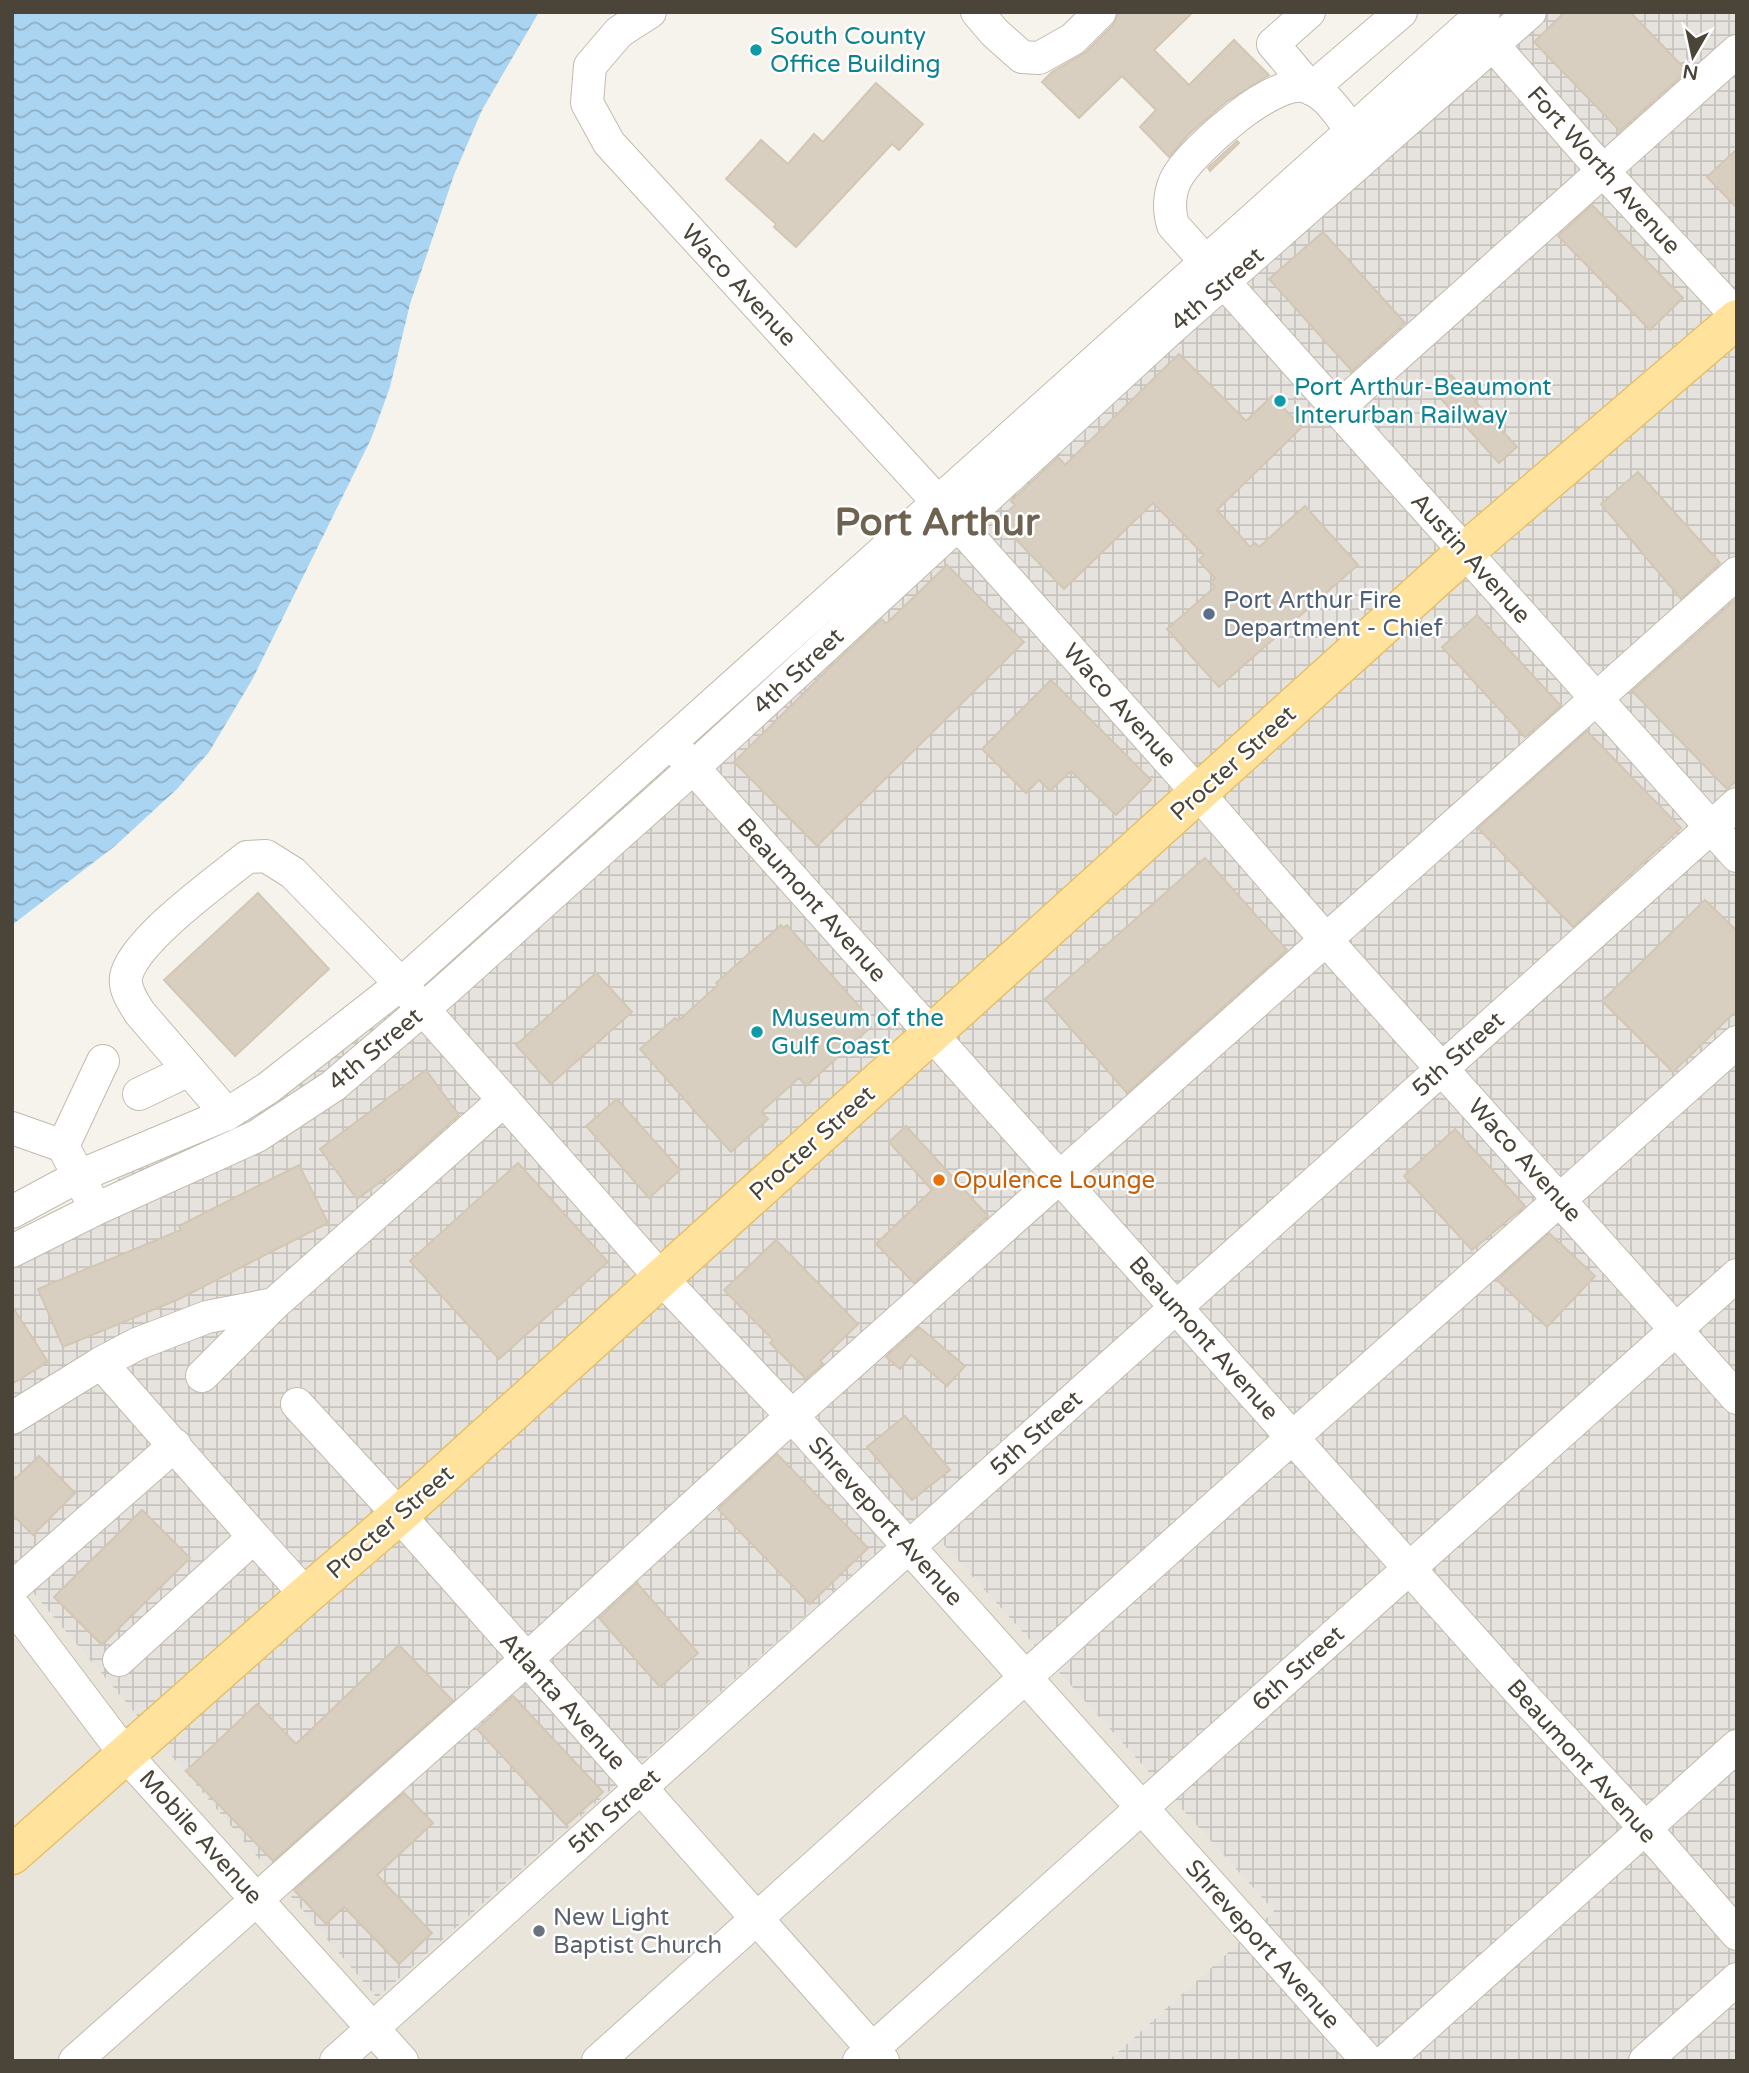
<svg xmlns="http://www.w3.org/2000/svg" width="1749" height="2073" font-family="'Varela Round',sans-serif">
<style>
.residential{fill:#eae5da}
.industrial{fill:url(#industrial-grid)}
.water{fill:url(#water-waves)}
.building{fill:#d8cfc1;stroke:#d3c7b4;stroke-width:2}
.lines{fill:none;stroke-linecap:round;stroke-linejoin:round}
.minor-casing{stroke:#c2bbae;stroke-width:34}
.major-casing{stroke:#e6c16a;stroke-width:41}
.minor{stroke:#fff;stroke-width:32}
.major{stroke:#ffe39c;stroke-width:38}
.culture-dot{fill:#0f9aa8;stroke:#fff;stroke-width:2.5}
.service-dot{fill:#5c6f8a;stroke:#fff;stroke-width:2.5}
.food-dot{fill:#e8710a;stroke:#fff;stroke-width:2.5}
.worship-dot{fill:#6b7280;stroke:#fff;stroke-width:2.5}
.labels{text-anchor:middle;stroke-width:5;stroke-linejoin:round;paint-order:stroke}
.culture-label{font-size:24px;fill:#0d838f;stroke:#fff;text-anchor:start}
.street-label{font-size:24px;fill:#4b4439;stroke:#fff}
.service-label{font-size:24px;fill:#4e5e75;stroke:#fff;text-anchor:start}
.food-label{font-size:24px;fill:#c56008;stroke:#fff;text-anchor:start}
.worship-label{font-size:24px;fill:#5b616d;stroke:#fff;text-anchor:start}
.town-label{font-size:38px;font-weight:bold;fill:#6e6250;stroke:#fff}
</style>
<defs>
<pattern id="industrial-grid" width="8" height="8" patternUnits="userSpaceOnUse" patternTransform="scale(1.75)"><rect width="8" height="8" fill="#e6e2dd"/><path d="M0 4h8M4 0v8" fill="none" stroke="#c7c3be"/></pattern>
<pattern id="water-waves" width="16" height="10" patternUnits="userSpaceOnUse" patternTransform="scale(1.75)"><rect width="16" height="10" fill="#a9d4f2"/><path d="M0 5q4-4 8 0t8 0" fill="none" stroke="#8caec5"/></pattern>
</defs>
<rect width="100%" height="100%" fill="#f6f3ec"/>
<path class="residential" d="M 918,1516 L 1274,1911 L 1108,2061 L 12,2061 L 12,1568 L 377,1998 Z"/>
<path class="industrial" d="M 1459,12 L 1737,12 L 1737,2061 L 1108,2061 L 1274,1911 L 918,1516 L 377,1998 L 12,1568 L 12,1253 L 302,1051 Z"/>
<path class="water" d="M 12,12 L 539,12 L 482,110 L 454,175 L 410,304 L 390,387 L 371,439 L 252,680 L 209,752 L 177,789 L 115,846 L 12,925 Z"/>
<g class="building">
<path d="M 1118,12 L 1193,12 L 1154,50 L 1189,85 L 1234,40 L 1269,75 L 1226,102 L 1189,134 L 1169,157 L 1140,127 L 1156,110 L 1122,76 L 1079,118 L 1042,82 L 1052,72 L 1086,52 L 1113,25 Z"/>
<path d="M 1565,12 L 1630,12 L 1687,71 L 1620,131 L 1534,42 Z"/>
<path d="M 876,83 L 923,124 L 899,150 L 892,144 L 796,247 L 774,227 L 776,224 L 726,179 L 761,140 L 788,164 L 814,134 L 823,142 Z"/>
<path d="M 1237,141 L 1239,143 L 1210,171 L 1208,168 Z"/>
<path d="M 1737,149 L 1737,208 L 1707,177 Z"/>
<path d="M 1592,205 L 1683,298 L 1650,330 L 1558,236 Z"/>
<path d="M 1323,232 L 1405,323 L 1352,371 L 1269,279 Z"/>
<path d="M 1179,354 L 1246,421 L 1272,396 L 1302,427 L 1217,510 L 1250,547 L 1255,543 L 1259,547 L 1305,506 L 1358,565 L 1219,687 L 1167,629 L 1215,587 L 1210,582 L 1215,578 L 1198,560 L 1204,555 L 1153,503 L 1064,589 L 998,521 L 1015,505 L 1011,501 L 1058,457 L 1065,465 Z"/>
<path d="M 1451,375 L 1517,447 L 1499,463 L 1434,391 Z"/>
<path d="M 1638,472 L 1720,563 L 1681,599 L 1601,504 Z"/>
<path d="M 947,565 L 1024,642 L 817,846 L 734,762 L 829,668 L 882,619 L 886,624 Z"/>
<path d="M 1737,598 L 1737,780 L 1727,789 L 1632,691 Z"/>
<path d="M 1477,615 L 1561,706 L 1525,737 L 1442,647 Z"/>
<path d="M 1051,680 L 1151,780 L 1116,815 L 1071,771 L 1050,791 L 1039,780 L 1026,793 L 982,749 Z"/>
<path d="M 1587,731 L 1681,828 L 1573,927 L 1478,828 Z"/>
<path d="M 1205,858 L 1287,950 L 1127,1093 L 1045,999 Z"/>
<path d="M 258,893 L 329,969 L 235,1056 L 164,980 Z"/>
<path d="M 1705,900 L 1737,931 L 1737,1010 L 1673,1072 L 1602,1001 Z"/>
<path d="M 781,925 L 783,928 L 787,925 L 868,1016 L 864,1019 L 871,1027 L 806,1086 L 799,1078 L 761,1112 L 768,1119 L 731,1152 L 640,1049 L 675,1018 L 678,1021 L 718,985 L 716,983 Z"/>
<path d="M 596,973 L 632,1012 L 551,1084 L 516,1045 Z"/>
<path d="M 426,1070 L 459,1115 L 401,1167 L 357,1199 L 320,1149 Z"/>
<path d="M 617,1099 L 680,1170 L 649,1198 L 586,1126 Z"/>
<path d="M 906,1126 L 988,1216 L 914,1283 L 876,1244 L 932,1190 L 889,1142 Z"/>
<path d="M 1455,1129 L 1525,1206 L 1472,1250 L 1404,1176 Z"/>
<path d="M 518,1163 L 608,1262 L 499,1359 L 410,1261 Z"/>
<path d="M 299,1165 L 328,1223 L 179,1299 L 63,1347 L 38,1289 L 181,1230 L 179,1226 Z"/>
<path d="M 1549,1233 L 1595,1276 L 1547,1327 L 1497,1280 Z"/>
<path d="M 776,1240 L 858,1324 L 820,1361 L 823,1364 L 806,1379 L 770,1343 L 773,1340 L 724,1290 Z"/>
<path d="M 12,1306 L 48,1362 L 12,1384 Z"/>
<path d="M 919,1327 L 965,1366 L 947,1386 L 911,1355 L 900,1369 L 886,1357 Z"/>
<path d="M 905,1416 L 950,1470 L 912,1500 L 867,1447 Z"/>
<path d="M 777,1454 L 868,1548 L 810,1604 L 718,1509 Z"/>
<path d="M 39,1456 L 75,1493 L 33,1535 L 12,1514 L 12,1482 Z"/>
<path d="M 142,1510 L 190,1558 L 102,1645 L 54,1597 Z"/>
<path d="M 637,1583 L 698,1653 L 660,1687 L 599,1618 Z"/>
<path d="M 399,1645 L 453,1701 L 273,1861 L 186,1771 L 257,1704 L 296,1744 Z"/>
<path d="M 513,1696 L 603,1792 L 566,1825 L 477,1729 Z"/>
<path d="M 404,1793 L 433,1823 L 377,1875 L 432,1933 L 399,1964 L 344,1907 L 326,1924 L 294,1890 Z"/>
</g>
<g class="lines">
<g class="minor-casing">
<g id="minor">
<path d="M 650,12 L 619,32 L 590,66 L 587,103 L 609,143 L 937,501 L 1199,794 L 1327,941 L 1737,1398"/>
<path d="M 977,12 L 995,33 L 1022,57 L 1039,58 L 1073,39 L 1100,12"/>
<path d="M 1309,12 L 1273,44 L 1311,89 L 1401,12"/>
<path d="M 1480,30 L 1603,171 L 1737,316"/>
<path d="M 1352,131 C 1339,115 1328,94 1307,87 C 1275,76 1196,148 1179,174 C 1169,189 1168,209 1173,225 L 1737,856"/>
<path d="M 1337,409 L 1737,51"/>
<path d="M 681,754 L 1527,1700 L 1645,1828 L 1737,1934"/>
<path d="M 139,1094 L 189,1070"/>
<path d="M 227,1114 L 140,1013 C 133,1002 122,987 127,973 C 139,937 216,882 247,857 L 266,856 L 293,873 L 401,984 L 662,1279 L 792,1416 L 1368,2061"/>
<path d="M 12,1128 L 63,1146"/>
<path d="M 89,1196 L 63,1146 L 103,1061"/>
<path d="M 12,1212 L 79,1176 L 227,1114 L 268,1088 L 401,984 L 1484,12"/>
<path d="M 12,1251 L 96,1209 L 257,1136 L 333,1086 L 443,992 L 693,768 L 1167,332 L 1530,12"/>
<path d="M 101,1363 L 137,1344 L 207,1317 L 274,1304"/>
<path d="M 202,1376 L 274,1304 L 504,1100"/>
<path d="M 297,1404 L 399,1515 L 883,2061"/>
<path d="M 12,1418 L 101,1363 L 254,1537"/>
<path d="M 12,1588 L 175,1445"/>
<path d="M 12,1604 L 125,1754 L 402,2061"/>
<path d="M 119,1660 L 254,1537 L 306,1595"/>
<path d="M 75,2061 L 526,1660 L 792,1416 L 1737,573"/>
<path d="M 336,2061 L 1737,804"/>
<path d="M 598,2061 L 1293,1437 L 1737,1042"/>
<path d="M 859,2061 L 1737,1275"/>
<path d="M 1386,2061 L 1737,1746"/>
<path d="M 1645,2061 L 1737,1979"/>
</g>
</g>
<g class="major-casing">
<path id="major" d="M 12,1855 L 306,1595 L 399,1515 L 1466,551 L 1737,319"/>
</g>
<use href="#minor" class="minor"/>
<use href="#major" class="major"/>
</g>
<g class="culture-dot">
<circle cx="756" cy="50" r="7"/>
<circle cx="1280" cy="401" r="7"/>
<circle cx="757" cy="1032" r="7"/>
</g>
<circle class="service-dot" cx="1209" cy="614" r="7"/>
<circle class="food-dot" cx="939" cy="1180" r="7"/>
<circle class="worship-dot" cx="539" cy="1931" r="7"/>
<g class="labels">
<g class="culture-label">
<text x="770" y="44">South County<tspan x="770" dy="28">Office Building</tspan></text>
<text x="1294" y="395">Port Arthur-Beaumont<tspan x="1294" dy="28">Interurban Railway</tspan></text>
<text x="771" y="1026">Museum of the<tspan x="771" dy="28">Gulf Coast</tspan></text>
</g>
<g class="street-label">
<text transform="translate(1604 170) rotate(48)" y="8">Fort Worth Avenue</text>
<text transform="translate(739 285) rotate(47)" y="8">Waco Avenue</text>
<text transform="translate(1217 289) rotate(-41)" y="8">4th Street</text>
<text transform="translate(1471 558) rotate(48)" y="8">Austin Avenue</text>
<text transform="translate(798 671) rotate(-43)" y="8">4th Street</text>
<text transform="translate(1120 705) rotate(48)" y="8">Waco Avenue</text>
<text transform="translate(1233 763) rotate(-42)" y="8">Procter Street</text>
<text transform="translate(812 900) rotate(48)" y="8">Beaumont Avenue</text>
<text transform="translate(375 1049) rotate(-40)" y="8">4th Street</text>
<text transform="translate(1458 1054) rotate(-42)" y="8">5th Street</text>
<text transform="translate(812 1143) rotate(-42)" y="8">Procter Street</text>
<text transform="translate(1525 1160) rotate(48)" y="8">Waco Avenue</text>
<text transform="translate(1204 1338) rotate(48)" y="8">Beaumont Avenue</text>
<text transform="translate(1036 1433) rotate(-42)" y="8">5th Street</text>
<text transform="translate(886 1521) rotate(48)" y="8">Shreveport Avenue</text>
<text transform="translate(390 1522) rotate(-41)" y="8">Procter Street</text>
<text transform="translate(1298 1668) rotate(-42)" y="8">6th Street</text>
<text transform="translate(563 1701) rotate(48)" y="8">Atlanta Avenue</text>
<text transform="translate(1582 1761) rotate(48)" y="8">Beaumont Avenue</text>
<text transform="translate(614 1811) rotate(-42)" y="8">5th Street</text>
<text transform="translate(201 1837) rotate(48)" y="8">Mobile Avenue</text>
<text transform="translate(1263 1944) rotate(48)" y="8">Shreveport Avenue</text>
</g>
<g class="service-label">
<text x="1223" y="608">Port Arthur Fire<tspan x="1223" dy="28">Department - Chief</tspan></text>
</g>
<g class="food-label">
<text x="953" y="1188">Opulence Lounge</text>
</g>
<g class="worship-label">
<text x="553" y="1925">New Light<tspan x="553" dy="28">Baptist Church</tspan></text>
</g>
<g class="town-label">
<text x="937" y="535">Port Arthur</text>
</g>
</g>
<rect width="1749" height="2073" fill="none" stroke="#4b4439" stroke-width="28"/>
<g transform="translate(1693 56) rotate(189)" stroke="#ffffff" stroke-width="5" paint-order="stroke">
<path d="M0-5L12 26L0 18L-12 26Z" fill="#4b4439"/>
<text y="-10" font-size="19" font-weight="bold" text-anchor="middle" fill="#4b4439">N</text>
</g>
</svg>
